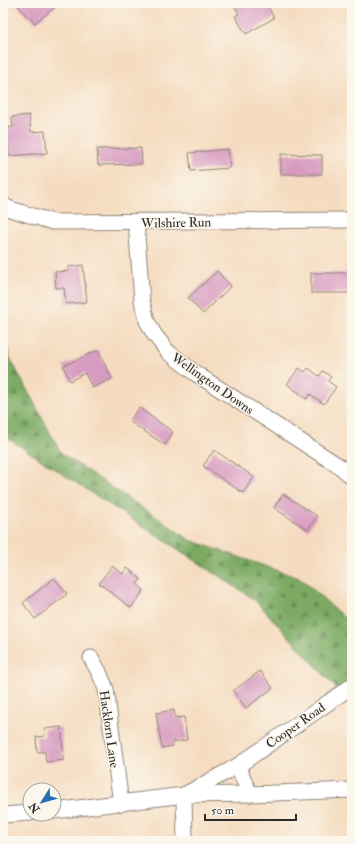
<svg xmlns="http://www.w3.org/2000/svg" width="355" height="844" font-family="'IM FELL Double Pica',serif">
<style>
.forest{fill:url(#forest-firs);stroke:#546a47}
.building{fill:#d79ac0}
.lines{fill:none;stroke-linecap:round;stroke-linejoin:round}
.minor-casing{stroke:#908476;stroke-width:17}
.minor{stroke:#fff;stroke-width:15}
.labels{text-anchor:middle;stroke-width:3;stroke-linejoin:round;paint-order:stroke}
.street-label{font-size:13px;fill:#2b2b2b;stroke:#fbf7ec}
</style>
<defs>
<pattern id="forest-firs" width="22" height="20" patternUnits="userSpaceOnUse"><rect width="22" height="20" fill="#7caa63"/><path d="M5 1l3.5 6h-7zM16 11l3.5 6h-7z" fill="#668b52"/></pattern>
</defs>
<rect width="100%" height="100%" fill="#fbf7ec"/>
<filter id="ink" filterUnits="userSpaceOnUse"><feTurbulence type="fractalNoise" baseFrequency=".025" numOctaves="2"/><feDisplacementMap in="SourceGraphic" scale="8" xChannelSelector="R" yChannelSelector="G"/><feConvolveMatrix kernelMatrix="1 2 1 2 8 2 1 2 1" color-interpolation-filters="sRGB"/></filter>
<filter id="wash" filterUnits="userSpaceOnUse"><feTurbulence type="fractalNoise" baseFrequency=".012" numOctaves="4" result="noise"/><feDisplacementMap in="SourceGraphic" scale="16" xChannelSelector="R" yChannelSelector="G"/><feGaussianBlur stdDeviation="0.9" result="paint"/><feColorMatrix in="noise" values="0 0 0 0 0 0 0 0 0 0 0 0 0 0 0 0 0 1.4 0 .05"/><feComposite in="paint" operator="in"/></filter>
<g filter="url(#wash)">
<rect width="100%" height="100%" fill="#f5dcc0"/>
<path class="forest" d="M 3,325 L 9,356 L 61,453 L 190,540 L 302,579 L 352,625 L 352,705 L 254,599 L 6,437 L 3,412 Z"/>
<g id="blocks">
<g class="building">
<path d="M 16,3 L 60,3 L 35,23 L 30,17 L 28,18 Z"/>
<path d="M 233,3 L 266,3 L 274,18 L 246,34 L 235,16 L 239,14 Z"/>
<path d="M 29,115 L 31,132 L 45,131 L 47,153 L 9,156 L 6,128 L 13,127 L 12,117 Z"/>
<path d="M 141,148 L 142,164 L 98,165 L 97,149 Z"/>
<path d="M 228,149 L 230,168 L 191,171 L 189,153 Z"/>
<path d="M 281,154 L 322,155 L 322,174 L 281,174 Z"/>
<path d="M 83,265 L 87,302 L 66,304 L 64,288 L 56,288 L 55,272 L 69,271 L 68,267 Z"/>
<path d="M 217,271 L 231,286 L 203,314 L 188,298 Z"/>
<rect x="311" y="273" width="41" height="20"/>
<path d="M 98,350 L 112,379 L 92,388 L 85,373 L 70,381 L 63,366 Z"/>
<path d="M 299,368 L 305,372 L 308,368 L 319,376 L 323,371 L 331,377 L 328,381 L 336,387 L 324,404 L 310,394 L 307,399 L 287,384 Z"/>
<path d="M 139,408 L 173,432 L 165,445 L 129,421 Z"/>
<path d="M 214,450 L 254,477 L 243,493 L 203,466 Z"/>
<path d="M 283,494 L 317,516 L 308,530 L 274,508 Z"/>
<path d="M 112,566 L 123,574 L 127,568 L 141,579 L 137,584 L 144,590 L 131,608 L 99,583 Z"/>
<path d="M 54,578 L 67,594 L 35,619 L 23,603 Z"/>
<path d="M 260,671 L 273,688 L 246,708 L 233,691 Z"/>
<path d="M 174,710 L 175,718 L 184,717 L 187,740 L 173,742 L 173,746 L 162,748 L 156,713 Z"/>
<path d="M 61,727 L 64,760 L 46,762 L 45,752 L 37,752 L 36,737 L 45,736 L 44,729 Z"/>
</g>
</g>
</g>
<g filter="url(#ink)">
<use href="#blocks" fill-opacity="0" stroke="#908476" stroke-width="1"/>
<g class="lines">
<g class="minor-casing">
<g id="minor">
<path d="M 3,205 L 10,209 L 53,222 L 352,220"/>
<path d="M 136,222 L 142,301 L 147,321 L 154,334 L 168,352 L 195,373 L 342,468 L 352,477"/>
<path d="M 91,658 L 99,672 L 106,689 L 121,804"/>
<path d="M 239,765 L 242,776 L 250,794"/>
<path d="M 186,794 L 239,765 L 352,686"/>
<path d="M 184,795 L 185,841"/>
<path d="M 54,811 L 184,795 L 250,794 L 352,790"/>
<path d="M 3,815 L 30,813"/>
</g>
</g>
<use href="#minor" class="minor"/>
</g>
</g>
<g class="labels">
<g class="street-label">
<text transform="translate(176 222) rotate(-1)" y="5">Wilshire Run</text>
<text transform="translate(213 383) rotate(35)" y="5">Wellington Downs</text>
<text transform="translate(295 725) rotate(-35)" y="5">Cooper Road</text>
<text transform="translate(110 729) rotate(82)" y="5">Hacklorn Lane</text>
</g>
</g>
<rect width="355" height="844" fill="none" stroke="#fbf7ec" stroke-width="16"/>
<g transform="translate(42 802) rotate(233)"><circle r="19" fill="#fbf7ec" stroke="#a8a59f"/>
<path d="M0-3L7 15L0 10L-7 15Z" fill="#1f6fb2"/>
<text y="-6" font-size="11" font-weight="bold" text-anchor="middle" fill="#2b2b2b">N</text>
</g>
<path d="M205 814v6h91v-6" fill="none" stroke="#2b2b2b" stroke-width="2"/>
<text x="211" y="814" font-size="12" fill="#2b2b2b" stroke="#fbf7ec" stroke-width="3" paint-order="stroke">50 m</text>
</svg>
